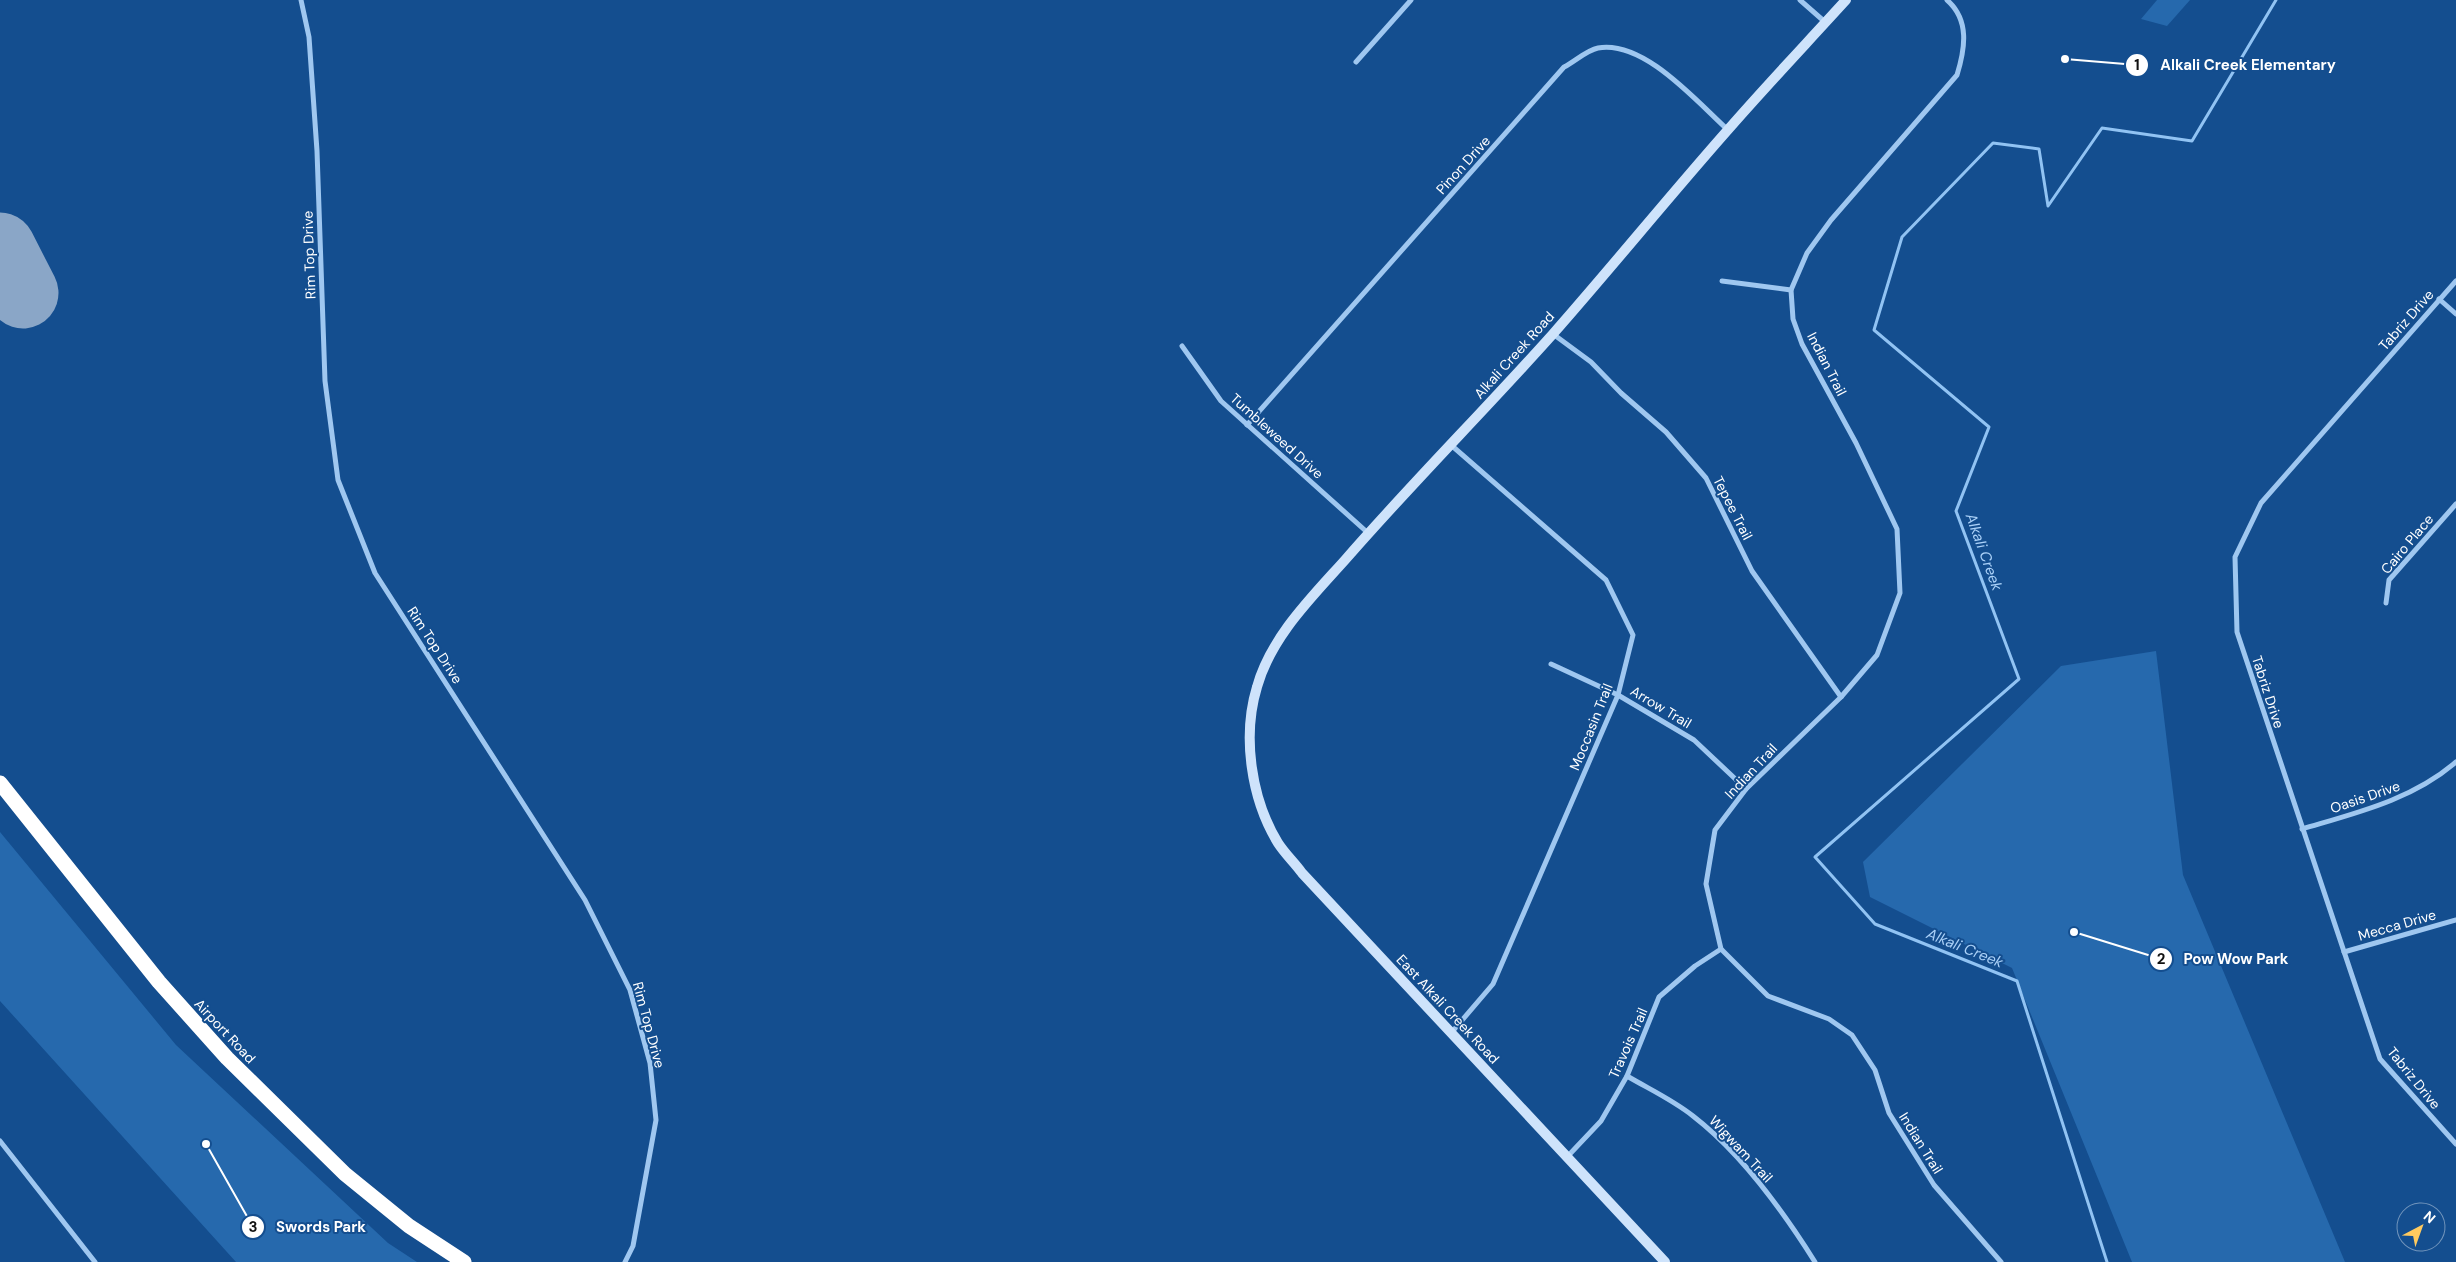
<svg xmlns="http://www.w3.org/2000/svg" width="2456" height="1262" font-family="'DM Sans',sans-serif">
<style>
.green{fill:#2669ad}
.lines{fill:none;stroke-linecap:round;stroke-linejoin:round}
.stream{stroke:#91c3f3;stroke-width:3}
.runway{stroke:#8aa6c7;stroke-width:71}
.street{stroke:#9fc7f0;stroke-width:5}
.secondary{stroke:#cee3fb;stroke-width:10}
.highway{stroke:#fff;stroke-width:15}
.labels{text-anchor:middle;stroke-width:4;stroke-linejoin:round;paint-order:stroke}
.street-label{font-size:14px;fill:#fff;stroke:#144e8f}
.water-label{font-size:15px;font-style:italic;fill:#abd1f8;stroke:#144e8f}
.leader{fill:none;stroke:#fff;stroke-width:2}
.callout-dot{fill:#fff;stroke:#144e8f;stroke-width:2}
.mark-label{font-size:15px;text-anchor:middle;font-weight:bold;fill:#111}
.callout-label{font-size:15px;text-anchor:middle;font-weight:bold;fill:#fff;stroke:#144e8f;stroke-width:4;stroke-linejoin:round;paint-order:stroke}
</style>
<rect width="100%" height="100%" fill="#144e8f"/>
<g class="green">
<path d="M 2157,0 L 2190,0 L 2167,26 L 2141,19 Z"/>
<path d="M 2156,651 L 2183,875 L 2345,1262 L 2132,1262 L 2012,968 L 1870,897 L 1863,862 L 2061,666 Z"/>
<path d="M 0,832 L 176,1045 L 388,1243 L 417,1262 L 236,1262 L 0,1001 Z"/>
</g>
<g class="lines">
<path class="stream" d="M 2107,1262 L 2017,981 L 1875,924 L 1815,857 L 2019,679 L 1956,511 L 1989,427 L 1874,330 L 1902,237 L 1993,143 L 2039,149 L 2048,206 L 2102,128 L 2192,141 L 2276,0"/>
<path class="runway" d="M 0,248 L 23,293"/>
<g class="street">
<path d="M 301,0 L 309,37 L 317,151 L 325,381 L 338,480 L 375,573 L 585,900 L 630,990 L 650,1063 L 656,1120 L 633,1246 L 625,1262"/>
<path d="M 1800,0 L 1825,22"/>
<path d="M 1947,0 C 1970,20 1965,49 1957,75 L 1831,220 L 1807,253 L 1791,290 L 1793,319 L 1802,344 L 1856,443 L 1897,529 L 1900,593 L 1877,655 L 1841,697 L 1746,789 L 1715,830 L 1706,884 L 1721,949 L 1768,996 L 1829,1019 L 1852,1035 L 1875,1070 L 1889,1113 L 1934,1185 L 2001,1262"/>
<path d="M 1356,62 L 1411,0"/>
<path d="M 1722,281 L 1791,290"/>
<path d="M 2456,281 L 2261,503 L 2235,557 L 2237,632 L 2380,1059 L 2456,1144"/>
<path d="M 2439,299 L 2456,314"/>
<path d="M 1553,334 L 1591,362 L 1621,393 L 1666,432 L 1706,478 L 1752,571 L 1841,697"/>
<path d="M 1182,346 L 1221,401 L 1368,533"/>
<path d="M 1247,425 L 1564,67 C 1574,62 1587,50 1598,48 C 1644,40 1696,101 1728,130"/>
<path d="M 1451,445 L 1606,580 L 1633,635 L 1618,695 L 1493,984 L 1452,1032"/>
<path d="M 2386,603 L 2389,580 L 2456,504"/>
<path d="M 1551,664 L 1618,695 L 1694,740 L 1746,789"/>
<path d="M 2302,829 C 2356,813 2412,800 2456,762"/>
<path d="M 2344,952 L 2456,920"/>
<path d="M 1627,1076 C 1649,1089 1673,1100 1693,1116 C 1741,1153 1783,1211 1815,1262"/>
<path d="M 0,1141 L 95,1262"/>
<path d="M 1567,1157 L 1601,1121 L 1627,1076 L 1659,997 L 1695,966 L 1721,949"/>
</g>
<path class="secondary" d="M 1665,1262 L 1302,873 C 1295,863 1285,854 1278,843 C 1251,799 1242,736 1257,687 C 1271,637 1311,598 1345,560 C 1412,483 1484,411 1552,335 C 1611,268 1667,199 1726,132 C 1765,87 1806,44 1846,0"/>
<path class="highway" d="M 0,783 L 159,982 L 227,1058 L 345,1174 L 409,1226 L 464,1262"/>
</g>
<g class="labels">
<g class="street-label">
<text transform="translate(1463 165) rotate(-48)" y="5">Pinon Drive</text>
<text transform="translate(309 255) rotate(-92)" y="5">Rim Top Drive</text>
<text transform="translate(2406 320) rotate(-49)" y="5">Tabriz Drive</text>
<text transform="translate(1514 355) rotate(-48)" y="5">Alkali Creek Road</text>
<text transform="translate(1827 364) rotate(63)" y="5">Indian Trail</text>
<text transform="translate(1277 436) rotate(42)" y="5">Tumbleweed Drive</text>
<text transform="translate(1733 508) rotate(63)" y="5">Tepee Trail</text>
<text transform="translate(2407 544) rotate(-50)" y="5">Cairo Place</text>
<text transform="translate(435 645) rotate(57)" y="5">Rim Top Drive</text>
<text transform="translate(2268 692) rotate(72)" y="5">Tabriz Drive</text>
<text transform="translate(1661 707) rotate(31)" y="5">Arrow Trail</text>
<text transform="translate(1591 727) rotate(-68)" y="5">Moccasin Trail</text>
<text transform="translate(1751 771) rotate(-47)" y="5">Indian Trail</text>
<text transform="translate(2365 797) rotate(-19)" y="5">Oasis Drive</text>
<text transform="translate(2397 925) rotate(-16)" y="5">Mecca Drive</text>
<text transform="translate(1448 1009) rotate(47)" y="5">East Alkali Creek Road</text>
<text transform="translate(649 1025) rotate(75)" y="5">Rim Top Drive</text>
<text transform="translate(225 1031) rotate(47)" y="5">Airport Road</text>
<text transform="translate(1628 1043) rotate(-66)" y="5">Travois Trail</text>
<text transform="translate(2414 1078) rotate(51)" y="5">Tabriz Drive</text>
<text transform="translate(1921 1143) rotate(58)" y="5">Indian Trail</text>
<text transform="translate(1741 1149) rotate(47)" y="5">Wigwam Trail</text>
</g>
<g class="water-label">
<text transform="translate(1984 552) rotate(70)" y="5">Alkali Creek</text>
<text transform="translate(1965 948) rotate(22)" y="5">Alkali Creek</text>
</g>
</g>
<path class="leader" d="M2065 59L2137 65M2074 932L2161 959M206 1144L253 1227"/>
<g class="callout-dot">
<circle cx="2065" cy="59" r="5"/>
<circle cx="2074" cy="932" r="5"/>
<circle cx="206" cy="1144" r="5"/>
<circle cx="2137" cy="65" r="12"/>
<circle cx="2161" cy="959" r="12"/>
<circle cx="253" cy="1227" r="12"/>
</g>
<g class="mark-label">
<text x="2137" y="70">1</text>
<text x="2161" y="964">2</text>
<text x="253" y="1232">3</text>
</g>
<g class="callout-label">
<text x="2248" y="70">Alkali Creek Elementary</text>
<text x="2236" y="964">Pow Wow Park</text>
<text x="321" y="1232">Swords Park</text>
</g>
<g transform="translate(2421 1227) rotate(41)"><circle r="24" fill="#144e8f" stroke="#7295bc"/>
<path d="M0-4L9 19L0 12L-9 19Z" fill="#ffca5f"/>
<text y="-8" font-size="14" font-weight="bold" text-anchor="middle" fill="#ffffff">N</text>
</g>
</svg>
